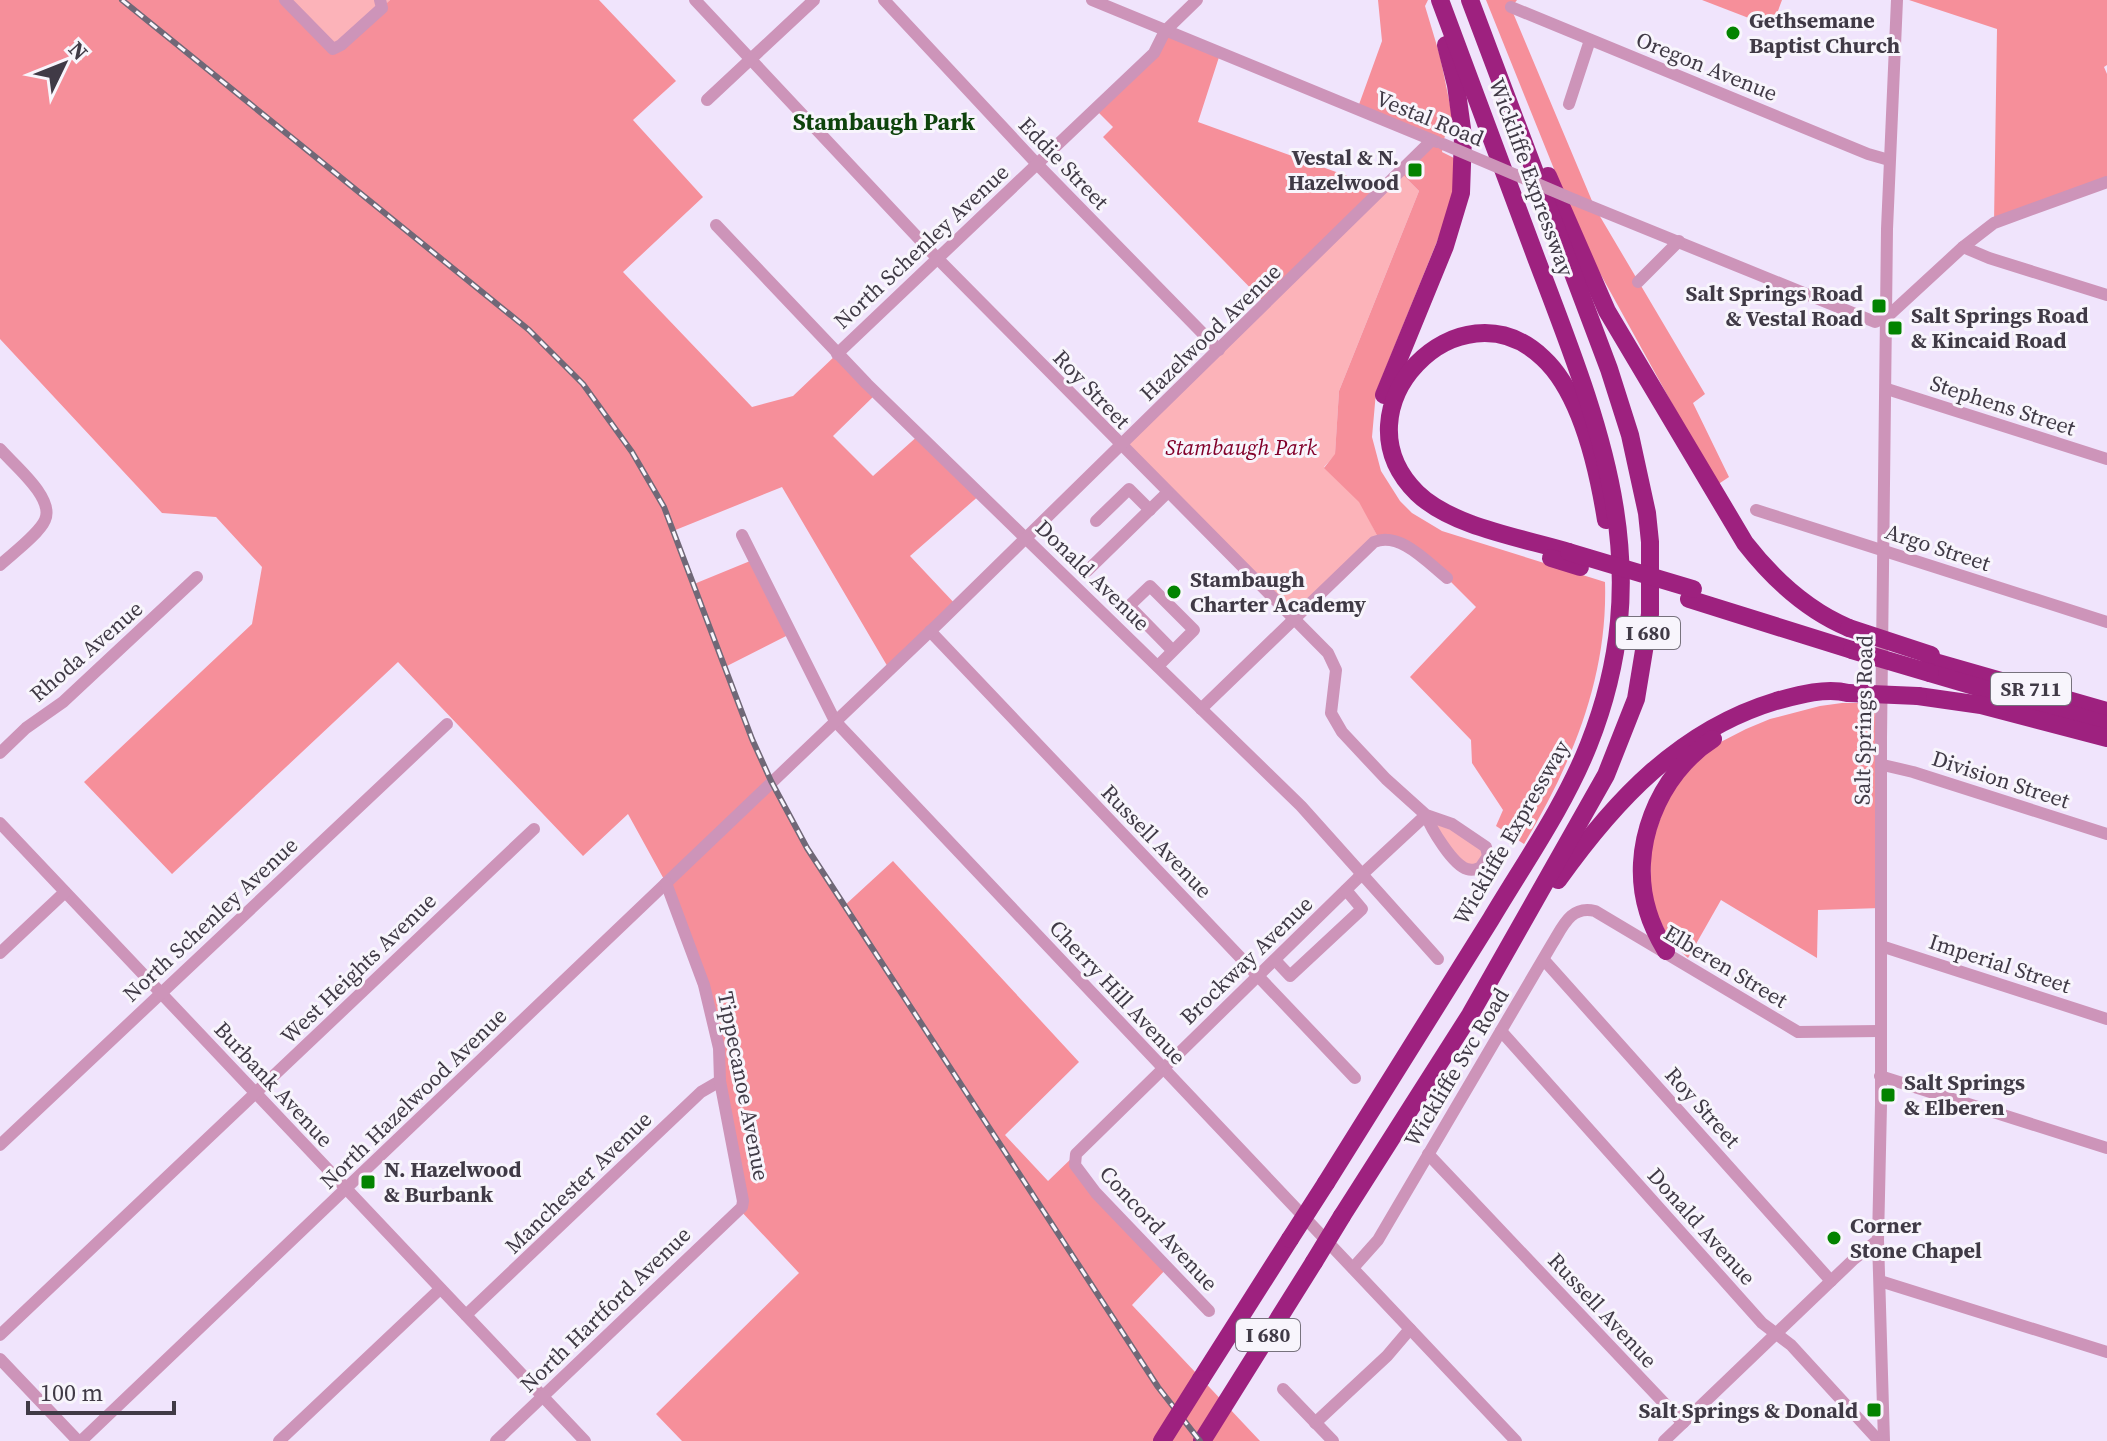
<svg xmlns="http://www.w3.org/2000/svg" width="2107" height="1441" font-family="'Source Serif 4',serif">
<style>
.green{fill:#fcb3b9}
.forest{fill:#f68f9a}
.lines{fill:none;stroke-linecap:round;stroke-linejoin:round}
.minor{stroke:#cd94b9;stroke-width:12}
.highway{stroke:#9e217f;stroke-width:18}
.rail-casing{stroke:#706877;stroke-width:6}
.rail{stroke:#f8f5fc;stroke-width:3;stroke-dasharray:9;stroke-linecap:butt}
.minor-bridge{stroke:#cd94b9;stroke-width:12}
.highway-bridge{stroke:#9e217f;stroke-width:18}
.poi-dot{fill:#038300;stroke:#f8f5fc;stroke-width:3}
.labels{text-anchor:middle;stroke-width:6;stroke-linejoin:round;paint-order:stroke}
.shield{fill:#f8f5fc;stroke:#77727d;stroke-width:2}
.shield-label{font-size:20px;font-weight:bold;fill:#403a46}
.poi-label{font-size:22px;font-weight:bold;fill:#403a46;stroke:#f8f5fc;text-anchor:start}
.street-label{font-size:22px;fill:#403a46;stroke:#f8f5fc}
.park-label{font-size:22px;font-style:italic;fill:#82002a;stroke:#f8f5fc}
.neighbourhood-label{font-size:24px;font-weight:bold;fill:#0e430c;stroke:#f8f5fc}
</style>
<rect width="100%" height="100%" fill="#f0e4fc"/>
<g class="green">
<path d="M 285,0 L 390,0 L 337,48 Z"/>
<path d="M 1400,172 L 1419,191 L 1339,391 L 1335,455 L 1324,467 L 1360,502 L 1379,539 L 1294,619 L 1121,447 Z"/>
<path d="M 1439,818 L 1487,851 L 1471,870 L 1431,827 Z"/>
</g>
<g class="forest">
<path d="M 0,0 L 285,0 L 326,44 L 341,45 L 390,0 L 599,0 L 676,81 L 633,120 L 703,197 L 623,272 L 752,407 L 793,396 L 837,354 L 877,393 L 833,436 L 873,476 L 920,434 L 981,494 L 910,556 L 957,606 L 889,669 L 782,487 L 673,531 L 694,584 L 755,559 L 792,633 L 725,667 C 740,706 753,745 772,783 C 793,826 818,866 844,906 L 893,861 L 1079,1062 L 1005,1135 L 1048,1181 L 1076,1154 L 1074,1161 L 1168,1267 L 1132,1305 L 1260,1441 L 682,1441 L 656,1414 L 799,1273 L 739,1209 L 718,1048 L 666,883 L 628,814 L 583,856 L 398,662 L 172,874 L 84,782 L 252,624 L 262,567 L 216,517 L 162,513 L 0,339 Z"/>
<path d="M 1378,0 L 1428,0 L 1425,6 L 1440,56 L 1457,139 L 1445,135 L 1442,152 L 1458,160 L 1451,207 L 1376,392 L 1372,437 L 1381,471 L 1400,501 L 1412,513 L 1442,531 L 1605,582 C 1608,677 1572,764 1524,844 L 1496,826 L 1503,810 L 1472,763 L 1471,740 L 1410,677 L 1476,607 L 1447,578 L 1405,545 L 1379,539 L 1359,502 L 1324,468 L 1335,454 L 1339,391 L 1419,191 L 1400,172 L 1431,140 L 1357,110 L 1382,41 Z"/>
<path d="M 1486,0 L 1517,0 L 1511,8 L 1595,208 L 1705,394 L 1693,403 L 1729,477 L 1717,485 L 1585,246 Z"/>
<path d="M 1702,0 L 1782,0 L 1772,27 Z"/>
<path d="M 1909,0 L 2107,0 L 2107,65 L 2104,67 L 2107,74 L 2107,182 L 1994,223 L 1997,29 Z"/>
<path d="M 1165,31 L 1220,54 L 1198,122 L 1383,189 L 1266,304 L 1103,137 L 1113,127 L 1095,109 L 1154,53 Z"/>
<path d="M 1842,703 L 1873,703 L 1881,738 L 1881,908 L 1818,910 L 1817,958 L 1721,900 L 1688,958 L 1671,943 L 1651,902 L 1650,847 L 1671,789 L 1711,747 L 1746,729 L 1770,719 L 1820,706 Z"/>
</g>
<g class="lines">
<g class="minor">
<path d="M 285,0 L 333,49 L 341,45 L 382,8 L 380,0"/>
<path d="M 695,0 L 937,258 L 1328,653 L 1336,670 L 1331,713 L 1342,732 L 1386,779 L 1426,815 L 1452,824 L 1486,847 L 1488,856 L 1480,868 C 1475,869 1473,871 1467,869 C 1453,865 1431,829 1426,815 L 1357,879 L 1076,1154 L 1075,1165 L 1096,1193 L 1209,1311"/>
<path d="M 884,0 L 1037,164 L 1219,350"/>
<path d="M 1092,0 L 1437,142"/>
<path d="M 1511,7 L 1868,154 L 1889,160"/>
<path d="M 707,100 L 814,0"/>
<path d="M 1569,104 L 1590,40"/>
<path d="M 1575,200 L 1875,322 L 1887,317 L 1963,247 L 1994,223 L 2107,182"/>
<path d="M 716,225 L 867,384 L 1301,806 L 1438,959"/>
<path d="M 1963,247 L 1989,258 L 2107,295"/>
<path d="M 1638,282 L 1679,241"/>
<path d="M 837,354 L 1154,53 L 1165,31 L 1197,0"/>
<path d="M 1887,389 L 2107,459"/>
<path d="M 0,449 C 14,465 55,498 45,520 C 39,534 12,554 0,565"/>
<path d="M 1756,510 L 2107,622"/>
<path d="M 1096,521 L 1129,489 L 1150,510"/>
<path d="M 742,535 L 835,721 L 1516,1441"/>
<path d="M 1087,571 L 1167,493"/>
<path d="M 930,631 L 1355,1078"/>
<path d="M 1158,666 L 1194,630 L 1150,586 L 1129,606 L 1173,651"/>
<path d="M 1201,709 L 1374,542 C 1400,531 1428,563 1447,578"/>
<path d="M 0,753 L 26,728 L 63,702 L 197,577"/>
<path d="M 1883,765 L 1913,772 L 2107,834"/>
<path d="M 0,823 L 585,1441"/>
<path d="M 1881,946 L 2107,1019"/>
<path d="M 0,953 L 65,892"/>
<path d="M 1275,960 L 1290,976 L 1362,909 L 1346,890"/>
<path d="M 1544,960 L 1831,1281"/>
<path d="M 1501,1031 L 1762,1323 L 1791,1345 L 1879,1441"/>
<path d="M 1880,1076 L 2107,1148"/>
<path d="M 0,1145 L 447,724"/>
<path d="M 1428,1154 L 1683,1423"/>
<path d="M 1353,1268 L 1378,1240 L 1552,944 C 1563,926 1571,905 1595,911 L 1793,1029 L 1798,1032 L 1879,1031"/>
<path d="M 1880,1281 L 2107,1352"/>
<path d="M 466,1315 L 701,1092 L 720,1081"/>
<path d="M 0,1335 L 534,829"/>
<path d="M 0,1359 L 78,1441"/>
<path d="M 1283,1389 L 1333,1441"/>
<path d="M 1315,1423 L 1387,1356 L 1410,1329"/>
<path d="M 81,1441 L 941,621 L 1432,140"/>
<path d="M 279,1441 L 440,1289"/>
<path d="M 496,1441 L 742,1207 L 743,1201 L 720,1081 L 719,1048 L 704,985 L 666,883"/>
<path d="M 1664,1441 L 1854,1259 L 1878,1240"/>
<path d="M 1884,1441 L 1878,1240 L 1881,1105 L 1881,738 L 1887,229 L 1897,0"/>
</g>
<g class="highway">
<path d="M 1548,176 L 1607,311 L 1745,543 C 1773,579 1806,610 1849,628"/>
<path d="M 1384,395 L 1445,246 L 1461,193 L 1463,136 L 1456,85 L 1446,45"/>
<path d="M 1569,552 C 1523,538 1452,527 1417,493 C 1332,409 1459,278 1543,358 C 1581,393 1598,470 1606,520"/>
<path d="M 1551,558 L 1580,567"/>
<path d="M 1689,599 L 1852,650"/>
<path d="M 1931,661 L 2107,711"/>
<path d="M 1930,673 L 2107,725"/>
<path d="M 1918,696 L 1981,705 L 2107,738"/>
<path d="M 1558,880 C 1615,800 1680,730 1776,701 C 1798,695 1826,687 1848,693"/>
<path d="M 1666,951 C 1659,939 1652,926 1648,912 C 1628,849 1658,774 1713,739"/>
<path d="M 1326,1183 C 1381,1095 1436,1007 1491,919 C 1525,862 1565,805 1589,744 C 1660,564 1599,424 1535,255 C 1503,170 1472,85 1440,0"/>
<path d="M 1342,1216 L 1470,1015 L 1606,775 L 1636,699 L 1650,614 L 1650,542 L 1647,513 L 1630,435 L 1609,369 L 1470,0"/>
<path d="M 1201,1379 L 1290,1239"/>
<path d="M 1202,1441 L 1314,1262"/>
</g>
<g class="rail-casing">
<path id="rail" d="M 122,0 L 529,330 L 583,384 L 632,452 L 664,507 L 752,739 L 771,781 L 807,848 L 1158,1387 L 1200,1441"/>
</g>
<use href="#rail" class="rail"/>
<path class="minor-bridge" d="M 1443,144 L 1575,200"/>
<g class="highway-bridge">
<path d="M 1569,552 L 1693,589"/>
<path d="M 1849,628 L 1931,655"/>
<path d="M 1852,650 L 1930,673"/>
<path d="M 1848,693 L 1918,696"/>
<path d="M 1290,1239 L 1326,1183"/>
<path d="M 1314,1262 L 1342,1216"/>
<path d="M 1162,1441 L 1201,1379"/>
</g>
</g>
<g class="poi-dot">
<circle cx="1733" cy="33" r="8"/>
<rect x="1407" y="162" width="16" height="16" rx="4"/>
<rect x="1871" y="298" width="16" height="16" rx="4"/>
<rect x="1887" y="320" width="16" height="16" rx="4"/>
<circle cx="1174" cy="592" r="8"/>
<rect x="1880" y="1087" width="16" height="16" rx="4"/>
<rect x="360" y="1174" width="16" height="16" rx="4"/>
<circle cx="1834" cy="1238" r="8"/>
<rect x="1866" y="1402" width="16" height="16" rx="4"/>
</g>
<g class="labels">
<g class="shield">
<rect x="1616" y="617" width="64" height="32" rx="6"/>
<rect x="1991" y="673" width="80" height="32" rx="6"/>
<rect x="1236" y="1319" width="64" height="32" rx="6"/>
</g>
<g class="shield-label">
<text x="1648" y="640">I 680</text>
<text x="2031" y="696">SR 711</text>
<text x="1268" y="1342">I 680</text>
</g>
<g class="poi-label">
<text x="1749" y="28">Gethsemane<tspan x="1749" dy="25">Baptist Church</tspan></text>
<text x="1399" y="165" text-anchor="end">Vestal &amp; N.<tspan x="1399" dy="25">Hazelwood</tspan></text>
<text x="1863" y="301" text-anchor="end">Salt Springs Road<tspan x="1863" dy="25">&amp; Vestal Road</tspan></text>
<text x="1911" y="323">Salt Springs Road<tspan x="1911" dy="25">&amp; Kincaid Road</tspan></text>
<text x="1190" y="587">Stambaugh<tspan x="1190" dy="25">Charter Academy</tspan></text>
<text x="1904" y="1090">Salt Springs<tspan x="1904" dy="25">&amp; Elberen</tspan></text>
<text x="384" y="1177">N. Hazelwood<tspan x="384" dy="25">&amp; Burbank</tspan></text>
<text x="1850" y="1233">Corner<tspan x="1850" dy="25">Stone Chapel</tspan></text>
<text x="1858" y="1418" text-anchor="end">Salt Springs &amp; Donald</text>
</g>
<g class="street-label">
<text transform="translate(1707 66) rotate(22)" y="8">Oregon Avenue</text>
<text transform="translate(1430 118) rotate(22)" y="8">Vestal Road</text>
<text transform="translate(1064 163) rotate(46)" y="8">Eddie Street</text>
<text transform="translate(1532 177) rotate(70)" y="8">Wickliffe Expressway</text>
<text transform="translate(921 246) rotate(-43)" y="8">North Schenley Avenue</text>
<text transform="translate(1210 332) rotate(-44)" y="8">Hazelwood Avenue</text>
<text transform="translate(1092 389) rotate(46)" y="8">Roy Street</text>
<text transform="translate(2003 405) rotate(18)" y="8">Stephens Street</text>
<text transform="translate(1938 547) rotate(18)" y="8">Argo Street</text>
<text transform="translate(1093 575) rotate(44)" y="8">Donald Avenue</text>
<text transform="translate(86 651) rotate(-41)" y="8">Rhoda Avenue</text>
<text transform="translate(1863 720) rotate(-89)" y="8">Salt Springs Road</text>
<text transform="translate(2001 779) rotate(18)" y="8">Division Street</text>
<text transform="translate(1511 832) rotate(-60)" y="8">Wickliffe Expressway</text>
<text transform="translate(1157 841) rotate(46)" y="8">Russell Avenue</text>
<text transform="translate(210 919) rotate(-43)" y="8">North Schenley Avenue</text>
<text transform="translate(1246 960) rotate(-44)" y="8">Brockway Avenue</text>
<text transform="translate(2000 963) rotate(18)" y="8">Imperial Street</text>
<text transform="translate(1726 966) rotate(31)" y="8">Elberen Street</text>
<text transform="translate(358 968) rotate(-44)" y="8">West Heights Avenue</text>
<text transform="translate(1118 992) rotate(47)" y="8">Cherry Hill Avenue</text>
<text transform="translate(1456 1067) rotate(-59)" y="8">Wickliffe Svc Road</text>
<text transform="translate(274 1084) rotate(47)" y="8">Burbank Avenue</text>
<text transform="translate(744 1086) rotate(79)" y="8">Tippecanoe Avenue</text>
<text transform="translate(413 1098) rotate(-44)" y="8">North Hazelwood Avenue</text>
<text transform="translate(1703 1107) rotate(48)" y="8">Roy Street</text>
<text transform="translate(578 1182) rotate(-44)" y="8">Manchester Avenue</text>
<text transform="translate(1702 1226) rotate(48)" y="8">Donald Avenue</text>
<text transform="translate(1159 1228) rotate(47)" y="8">Concord Avenue</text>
<text transform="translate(605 1309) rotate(-44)" y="8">North Hartford Avenue</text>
<text transform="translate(1603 1310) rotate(47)" y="8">Russell Avenue</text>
</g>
<g class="park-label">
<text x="1241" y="455">Stambaugh Park</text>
</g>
<g class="neighbourhood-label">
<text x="884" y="130">Stambaugh Park</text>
</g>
</g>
<g transform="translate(64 64) rotate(47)" stroke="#f8f5fc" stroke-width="6" paint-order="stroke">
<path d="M0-6L14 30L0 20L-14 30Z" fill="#403a46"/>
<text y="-12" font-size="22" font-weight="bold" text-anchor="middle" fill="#403a46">N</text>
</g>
<path d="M28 1401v12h146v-12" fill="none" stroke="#403a46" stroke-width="4"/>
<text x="40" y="1401" font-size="24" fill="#403a46" stroke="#f8f5fc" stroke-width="6" paint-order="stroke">100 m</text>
</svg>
